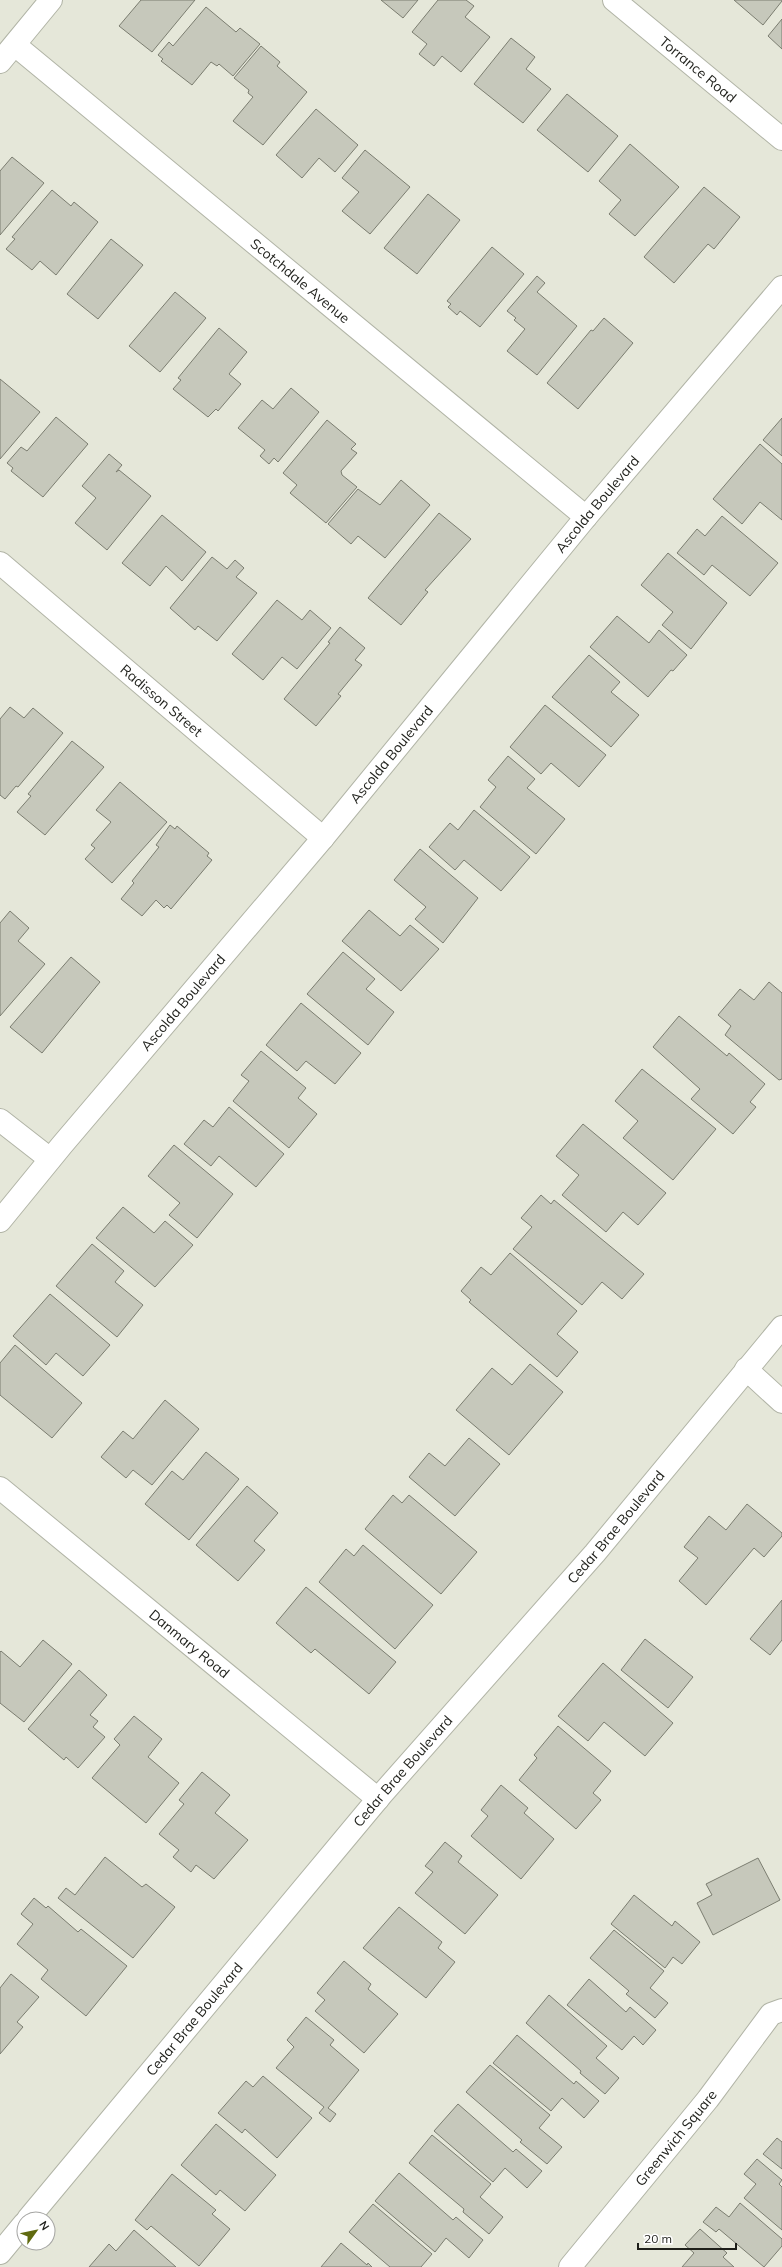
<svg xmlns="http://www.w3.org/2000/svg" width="782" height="2267" font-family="Mulish,sans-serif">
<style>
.building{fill:#c6c8bb;stroke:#7b7d70}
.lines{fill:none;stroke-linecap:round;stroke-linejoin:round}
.street-casing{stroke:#b1b4a6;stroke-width:24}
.street{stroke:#fff;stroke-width:22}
.labels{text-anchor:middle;stroke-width:3;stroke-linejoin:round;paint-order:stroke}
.street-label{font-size:14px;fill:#1e1f1a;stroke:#fff}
</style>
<rect width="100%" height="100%" fill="#e5e7d9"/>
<g class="building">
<path d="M 141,0 L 195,0 L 152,52 L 119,26 Z"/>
<path d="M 381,0 L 418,0 L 403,18 Z"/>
<path d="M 438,0 L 466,0 L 474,6 L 465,17 L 490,37 L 461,72 L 442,56 L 434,66 L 419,54 L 427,44 L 412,32 Z"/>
<path d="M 734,0 L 782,0 L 782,1 L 763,25 Z"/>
<path d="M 206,7 L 236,32 L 240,28 L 260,44 L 233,76 L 219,64 L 217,66 L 211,62 L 192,85 L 161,61 L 163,59 L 158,55 L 169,42 L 173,46 Z"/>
<path d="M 782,19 L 782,49 L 768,36 Z"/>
<path d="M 511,38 L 535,57 L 526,69 L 551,89 L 523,123 L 474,84 Z"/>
<path d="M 261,46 L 280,62 L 277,66 L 307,92 L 263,145 L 233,121 L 253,97 L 248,93 L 249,90 L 234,78 Z"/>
<path d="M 567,94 L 618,136 L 588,172 L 537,130 Z"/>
<path d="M 316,109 L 358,145 L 335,172 L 319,158 L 302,178 L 276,155 Z"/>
<path d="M 630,144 L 679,187 L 635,236 L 609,214 L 621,200 L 599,181 Z"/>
<path d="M 365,150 L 410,187 L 370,234 L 342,211 L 359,192 L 342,178 Z"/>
<path d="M 12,157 L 44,183 L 0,235 L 0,171 Z"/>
<path d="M 704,187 L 740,217 L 714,249 L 708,244 L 674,283 L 644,257 Z"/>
<path d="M 52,190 L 71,206 L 74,202 L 98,222 L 56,275 L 40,261 L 32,270 L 6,249 L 15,239 L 12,237 Z"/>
<path d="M 428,194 L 460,220 L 417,274 L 384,248 Z"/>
<path d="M 111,239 L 143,265 L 98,319 L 67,294 Z"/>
<path d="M 492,247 L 524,274 L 480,327 L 460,311 L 457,315 L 448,307 L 451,304 L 447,301 Z"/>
<path d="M 537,276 L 545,283 L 537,292 L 577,326 L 537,375 L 507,351 L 525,329 L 514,320 L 516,318 L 507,311 Z"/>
<path d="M 175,292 L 206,318 L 160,372 L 129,346 Z"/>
<path d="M 604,318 L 633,343 L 578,409 L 547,383 L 591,330 L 593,331 Z"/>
<path d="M 219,328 L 247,352 L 229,374 L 241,384 L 218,411 L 216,409 L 208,417 L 173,389 L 181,380 L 178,378 Z"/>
<path d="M 0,379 L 40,412 L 0,459 Z"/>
<path d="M 291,388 L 319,412 L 278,462 L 274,458 L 269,464 L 260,456 L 265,450 L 238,428 L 262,400 L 273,409 Z"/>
<path d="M 56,417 L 88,444 L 43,497 L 11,471 L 13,468 L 7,463 L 21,447 L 27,451 Z"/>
<path d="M 782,418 L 782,456 L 763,440 Z"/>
<path d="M 327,420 L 356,444 L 351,449 L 357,453 L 341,471 L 342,475 L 357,487 L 326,523 L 290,493 L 297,485 L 283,473 Z"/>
<path d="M 760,444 L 782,464 L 782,520 L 760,502 L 742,524 L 713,499 Z"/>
<path d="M 109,454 L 122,465 L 116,472 L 119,470 L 151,496 L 107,550 L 75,523 L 96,498 L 82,486 Z"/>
<path d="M 401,480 L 430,505 L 385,558 L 358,536 L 351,544 L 328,524 L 358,489 L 380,505 Z"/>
<path d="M 439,513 L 471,539 L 425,590 L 428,592 L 401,625 L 368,598 Z"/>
<path d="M 162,515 L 206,552 L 182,581 L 166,566 L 150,586 L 122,563 Z"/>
<path d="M 722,516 L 778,563 L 750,596 L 712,565 L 704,575 L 677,553 L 697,529 L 705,536 Z"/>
<path d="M 668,553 L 727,603 L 691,649 L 662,625 L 673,612 L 641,585 Z"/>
<path d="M 212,557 L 227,569 L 235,560 L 244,568 L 236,577 L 257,593 L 217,641 L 198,626 L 195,630 L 170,608 Z"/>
<path d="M 277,600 L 302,620 L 310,610 L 331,628 L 297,669 L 282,657 L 263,680 L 232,654 Z"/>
<path d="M 617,616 L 649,643 L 659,630 L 687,655 L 673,671 L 671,670 L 648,697 L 590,647 Z"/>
<path d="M 340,627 L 365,648 L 355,660 L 362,665 L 338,694 L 341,696 L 316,726 L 284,699 L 330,643 L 328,642 Z"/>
<path d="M 589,655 L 620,682 L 611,692 L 639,715 L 611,747 L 552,697 Z"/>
<path d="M 545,705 L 606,755 L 579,787 L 551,763 L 541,774 L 510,747 Z"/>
<path d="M 10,707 L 24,718 L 33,708 L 63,733 L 18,787 L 16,786 L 5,799 L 0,795 L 0,719 Z"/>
<path d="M 72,741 L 104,767 L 45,835 L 17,812 L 31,796 L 28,794 Z"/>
<path d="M 508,756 L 535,779 L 527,788 L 565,819 L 536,854 L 480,807 L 496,787 L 488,780 Z"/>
<path d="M 120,782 L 167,822 L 112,883 L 85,859 L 95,848 L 91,845 L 111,822 L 96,810 Z"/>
<path d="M 474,810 L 530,857 L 501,891 L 464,860 L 455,870 L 429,847 L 450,823 L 458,830 Z"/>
<path d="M 170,825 L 175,829 L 177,826 L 209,853 L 207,856 L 212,860 L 171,909 L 167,905 L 164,908 L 156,900 L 142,916 L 121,899 L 134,883 L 132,881 L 159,847 L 156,845 Z"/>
<path d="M 420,849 L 478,898 L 443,943 L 415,919 L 426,907 L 394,880 Z"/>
<path d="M 369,910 L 400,936 L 410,925 L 439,949 L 401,991 L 342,941 Z"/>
<path d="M 10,911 L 29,928 L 18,941 L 45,964 L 0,1016 L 0,923 Z"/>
<path d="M 343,952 L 375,979 L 366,989 L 394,1012 L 368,1045 L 307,994 Z"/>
<path d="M 71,957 L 100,982 L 42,1053 L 10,1027 Z"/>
<path d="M 769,982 L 782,993 L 782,1079 L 779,1080 L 725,1035 L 731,1026 L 718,1015 L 740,989 L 754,1000 Z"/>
<path d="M 301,1003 L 361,1053 L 335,1084 L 306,1061 L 297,1071 L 266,1045 Z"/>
<path d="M 679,1016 L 727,1056 L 729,1053 L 765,1084 L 750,1102 L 756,1107 L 733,1134 L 691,1099 L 700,1089 L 653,1047 Z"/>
<path d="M 261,1051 L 306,1088 L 298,1098 L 317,1114 L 289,1148 L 233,1101 L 249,1081 L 241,1075 Z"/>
<path d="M 642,1069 L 716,1129 L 673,1180 L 623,1138 L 638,1121 L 615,1101 Z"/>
<path d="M 229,1107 L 284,1154 L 256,1187 L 219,1156 L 211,1166 L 184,1144 L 204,1120 L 213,1127 Z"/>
<path d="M 583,1124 L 666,1193 L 638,1225 L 623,1212 L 606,1232 L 562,1195 L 579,1175 L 556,1156 Z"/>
<path d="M 174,1145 L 233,1194 L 197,1238 L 169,1215 L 180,1203 L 148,1176 Z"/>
<path d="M 541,1195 L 551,1204 L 554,1200 L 644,1274 L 622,1299 L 602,1282 L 582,1305 L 513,1249 L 532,1227 L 521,1218 Z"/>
<path d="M 123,1207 L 154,1233 L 165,1221 L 193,1245 L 155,1287 L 96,1238 Z"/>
<path d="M 92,1244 L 124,1271 L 115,1282 L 143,1305 L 117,1337 L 56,1286 Z"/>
<path d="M 510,1253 L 577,1311 L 557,1334 L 578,1352 L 557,1377 L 469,1302 L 471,1300 L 461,1291 L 481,1267 L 491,1275 Z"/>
<path d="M 50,1294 L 110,1345 L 83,1376 L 56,1353 L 46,1365 L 13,1336 Z"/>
<path d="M 15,1345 L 82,1403 L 52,1438 L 0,1395 L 0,1363 Z"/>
<path d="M 530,1364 L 563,1392 L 509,1455 L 456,1410 L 492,1368 L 512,1385 Z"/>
<path d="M 165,1400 L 199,1429 L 152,1485 L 133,1470 L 126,1478 L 101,1457 L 123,1431 L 133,1439 Z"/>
<path d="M 469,1438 L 500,1464 L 455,1516 L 409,1477 L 429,1453 L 445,1466 Z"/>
<path d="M 206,1452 L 239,1479 L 189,1540 L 145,1504 L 172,1471 L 183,1480 Z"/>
<path d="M 247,1486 L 278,1513 L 254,1541 L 265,1550 L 238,1581 L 196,1545 Z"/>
<path d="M 393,1495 L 402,1503 L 409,1495 L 477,1552 L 441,1594 L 365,1529 Z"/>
<path d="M 747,1504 L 782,1533 L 782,1536 L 764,1557 L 754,1548 L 706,1605 L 679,1581 L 698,1558 L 684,1547 L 709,1516 L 726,1530 Z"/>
<path d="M 363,1545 L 433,1605 L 395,1649 L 319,1582 L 346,1549 L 354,1556 Z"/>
<path d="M 306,1587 L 396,1662 L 369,1694 L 315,1649 L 311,1653 L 276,1623 Z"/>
<path d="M 782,1600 L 782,1640 L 770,1655 L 750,1639 Z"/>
<path d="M 645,1639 L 693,1677 L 668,1708 L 621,1670 Z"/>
<path d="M 43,1640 L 72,1664 L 24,1722 L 0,1703 L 0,1652 L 1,1651 L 20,1667 Z"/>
<path d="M 603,1663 L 673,1723 L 645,1756 L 604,1722 L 588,1741 L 558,1716 Z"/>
<path d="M 79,1670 L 107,1695 L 90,1715 L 98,1721 L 93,1727 L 105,1737 L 78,1768 L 66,1757 L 64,1760 L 28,1729 Z"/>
<path d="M 134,1716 L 162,1739 L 148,1757 L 179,1783 L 146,1823 L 92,1778 L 120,1745 L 114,1739 Z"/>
<path d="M 558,1726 L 611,1771 L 593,1793 L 601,1800 L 576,1829 L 519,1780 L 537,1758 L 534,1755 Z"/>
<path d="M 202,1772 L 230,1795 L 215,1813 L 248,1840 L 214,1879 L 196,1865 L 191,1872 L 173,1857 L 179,1850 L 159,1834 L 184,1804 L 179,1800 Z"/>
<path d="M 501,1785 L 528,1808 L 524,1813 L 554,1839 L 521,1879 L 471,1836 L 488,1816 L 481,1810 Z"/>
<path d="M 445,1842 L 462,1856 L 458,1862 L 498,1895 L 465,1934 L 415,1893 L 433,1872 L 425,1866 Z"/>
<path d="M 105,1857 L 142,1887 L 146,1884 L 175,1907 L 133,1958 L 58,1898 L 66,1888 L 75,1895 Z"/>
<path d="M 758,1858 L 780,1900 L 713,1935 L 697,1903 L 712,1895 L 706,1884 Z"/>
<path d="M 634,1895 L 672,1926 L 675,1921 L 700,1942 L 682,1964 L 673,1957 L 665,1968 L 611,1924 Z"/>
<path d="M 34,1898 L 46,1908 L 48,1906 L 78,1932 L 81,1929 L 127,1966 L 86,2016 L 41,1979 L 48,1970 L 17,1944 L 33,1924 L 21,1914 Z"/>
<path d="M 399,1907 L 442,1942 L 438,1948 L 455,1962 L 426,1998 L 363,1948 Z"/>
<path d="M 614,1930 L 664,1971 L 650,1988 L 668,2003 L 655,2018 L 626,1994 L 629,1991 L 590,1958 Z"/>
<path d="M 344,1961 L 371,1984 L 368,1989 L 398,2014 L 364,2053 L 315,2011 L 325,2000 L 317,1993 Z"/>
<path d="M 11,1974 L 39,1997 L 17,2022 L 23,2027 L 0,2054 L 0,1988 Z"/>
<path d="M 589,1979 L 626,2012 L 630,2007 L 656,2030 L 643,2045 L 634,2036 L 622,2050 L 567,2005 Z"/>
<path d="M 549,1995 L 607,2046 L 596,2058 L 619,2078 L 605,2094 L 580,2073 L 581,2071 L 526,2023 Z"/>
<path d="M 306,2017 L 334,2040 L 330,2045 L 359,2070 L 328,2108 L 336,2114 L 330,2122 L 319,2113 L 324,2107 L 276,2068 L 294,2047 L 287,2040 Z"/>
<path d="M 517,2035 L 574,2084 L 576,2081 L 599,2101 L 584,2118 L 562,2098 L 551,2111 L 493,2063 Z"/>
<path d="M 490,2065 L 550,2115 L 539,2128 L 562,2147 L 547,2164 L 520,2142 L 522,2140 L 466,2092 Z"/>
<path d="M 263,2076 L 312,2118 L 277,2158 L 245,2129 L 242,2133 L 218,2113 L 246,2081 L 253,2087 Z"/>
<path d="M 458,2104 L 513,2152 L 516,2149 L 542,2171 L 527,2188 L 505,2168 L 493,2182 L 434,2131 Z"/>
<path d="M 216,2124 L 276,2175 L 245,2211 L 220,2190 L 216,2195 L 181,2165 Z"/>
<path d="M 432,2135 L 491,2184 L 480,2197 L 503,2217 L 489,2234 L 463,2212 L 464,2209 L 409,2163 Z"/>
<path d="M 777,2138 L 782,2142 L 782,2169 L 763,2154 Z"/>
<path d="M 757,2159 L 782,2180 L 779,2184 L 782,2187 L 782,2230 L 744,2198 L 756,2184 L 744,2174 Z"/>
<path d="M 399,2173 L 453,2220 L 456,2217 L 483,2240 L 469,2258 L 446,2238 L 435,2252 L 375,2201 Z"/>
<path d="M 172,2174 L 216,2210 L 212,2214 L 230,2229 L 199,2266 L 151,2226 L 147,2230 L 135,2220 Z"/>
<path d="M 740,2203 L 782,2239 L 782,2246 L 764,2267 L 719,2229 L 716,2232 L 703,2222 L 716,2207 L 729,2217 Z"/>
<path d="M 373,2204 L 432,2254 L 421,2267 L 390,2267 L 349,2232 Z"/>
<path d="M 700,2229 L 727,2253 L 723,2257 L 734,2267 L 682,2267 L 694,2253 L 685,2245 Z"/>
<path d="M 134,2230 L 176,2267 L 89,2267 L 109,2244 L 116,2251 Z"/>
<path d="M 341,2243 L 367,2265 L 368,2263 L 372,2267 L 321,2267 Z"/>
</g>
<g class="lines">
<g class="street-casing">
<g id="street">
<path id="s1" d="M 614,0 L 782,139"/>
<path id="s2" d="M 15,45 L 586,517"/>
<path d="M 0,62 L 51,0"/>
<path id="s3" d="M 0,563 L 323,838"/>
<path d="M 0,1120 L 50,1159"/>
<path id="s4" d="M 0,1221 L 62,1145 L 323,838 L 586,517 L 782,287"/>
<path d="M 746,1369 L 782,1402"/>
<path id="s5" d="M 0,1488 L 378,1799"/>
<path id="s6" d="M 28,2219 L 382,1794 L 595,1553 L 782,1327"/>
<path d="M 0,2253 L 24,2224"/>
<path id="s7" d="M 570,2267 L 708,2099 L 771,2014 L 782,2010"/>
</g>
</g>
<use href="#street" class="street"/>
</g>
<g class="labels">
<g class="street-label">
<text dy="5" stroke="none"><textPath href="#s1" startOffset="109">Torrance Road</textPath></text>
<text dy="5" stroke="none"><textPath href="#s2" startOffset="370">Scotchdale Avenue</textPath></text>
<text dy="5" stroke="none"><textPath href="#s4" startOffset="933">Ascolda Boulevard</textPath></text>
<text dy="5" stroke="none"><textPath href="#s3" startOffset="212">Radisson Street</textPath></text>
<text dy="5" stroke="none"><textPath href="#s4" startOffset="609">Ascolda Boulevard</textPath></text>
<text dy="5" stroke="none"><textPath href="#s4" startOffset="285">Ascolda Boulevard</textPath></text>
<text dy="5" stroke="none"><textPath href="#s6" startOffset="908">Cedar Brae Boulevard</textPath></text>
<text dy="5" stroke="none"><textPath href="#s5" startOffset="245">Danmary Road</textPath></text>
<text dy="5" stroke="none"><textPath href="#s6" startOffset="584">Cedar Brae Boulevard</textPath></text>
<text dy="5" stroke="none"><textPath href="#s6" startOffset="260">Cedar Brae Boulevard</textPath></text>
<text dy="5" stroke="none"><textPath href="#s7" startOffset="167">Greenwich Square</textPath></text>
</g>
</g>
<g transform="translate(36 2231) rotate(57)"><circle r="19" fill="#ffffff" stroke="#a5a5a3"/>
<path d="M0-3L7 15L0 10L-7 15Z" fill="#606a0f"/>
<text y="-6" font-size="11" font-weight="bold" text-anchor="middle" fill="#1e1f1a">N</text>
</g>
<path d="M638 2243v6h98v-6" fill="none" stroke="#1e1f1a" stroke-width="2"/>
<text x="644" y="2243" font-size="12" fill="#1e1f1a" stroke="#ffffff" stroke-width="3" paint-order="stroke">20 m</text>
</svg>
